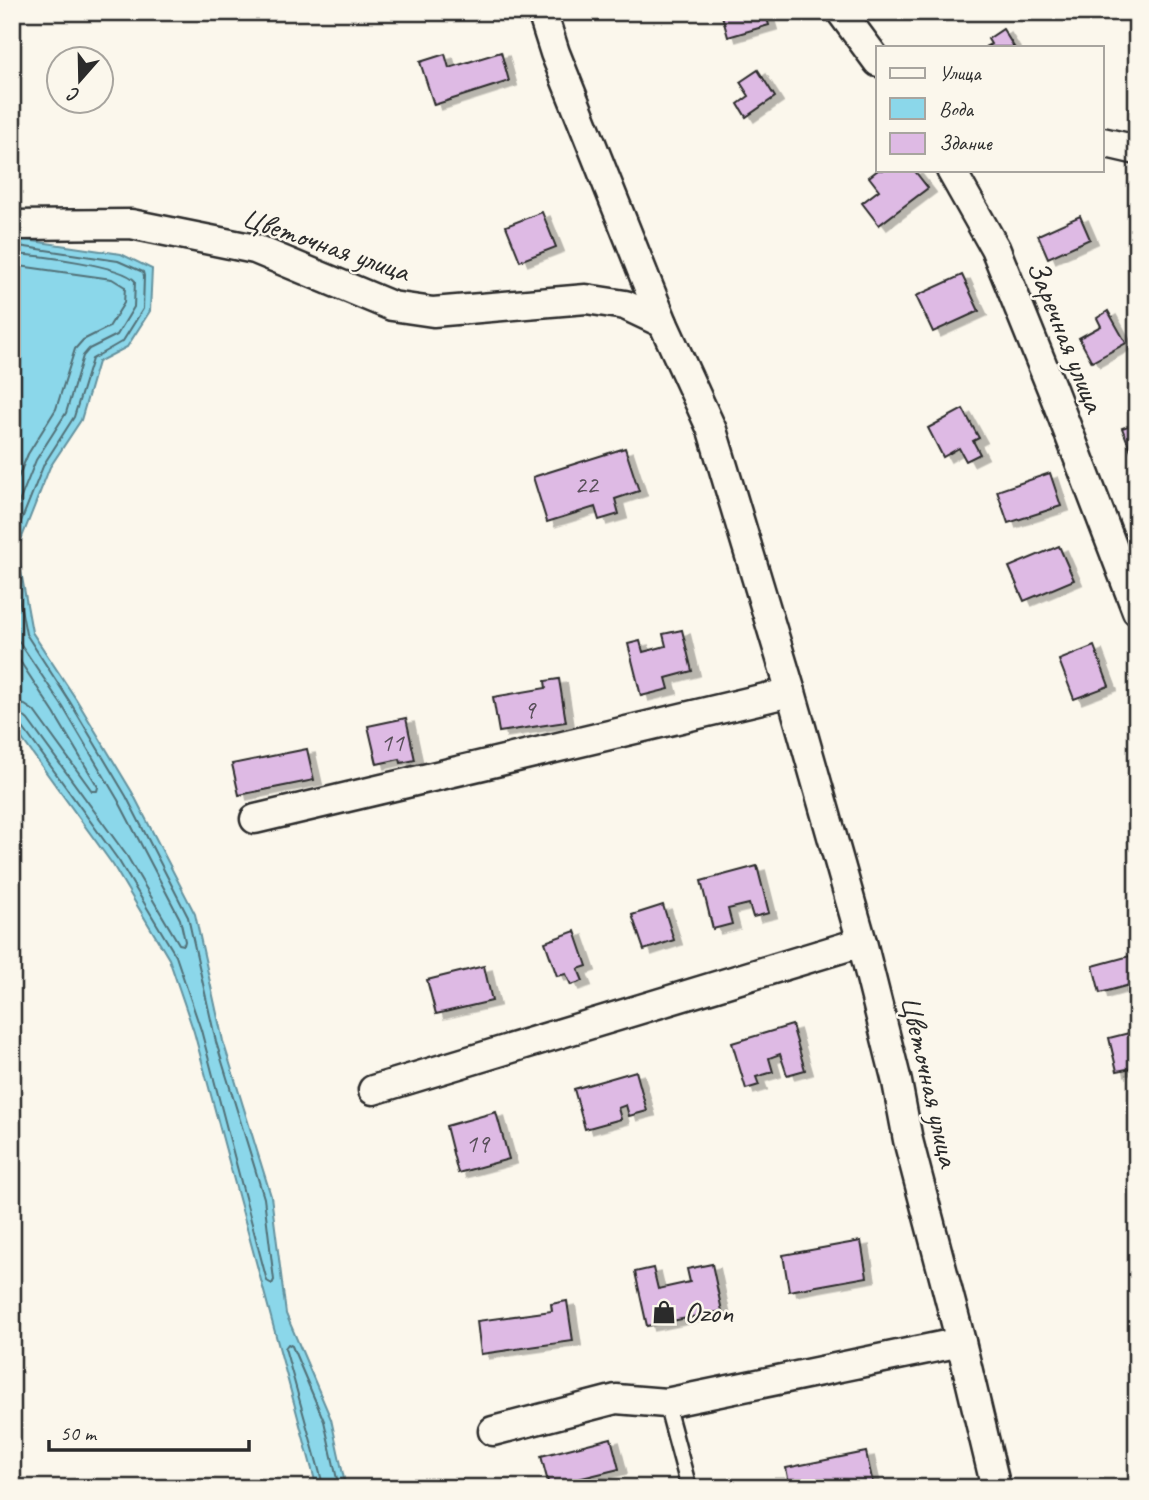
<svg xmlns="http://www.w3.org/2000/svg" width="1149" height="1500" font-family="Caveat,sans-serif">
<style>
.water{fill:#8bd7ea;stroke:#65929e;stroke-width:2}
.lines{fill:none;stroke-linecap:round;stroke-linejoin:round}
.shore{stroke:#517077;stroke-width:2}
.building{fill:#debae4;stroke:#2b2b2b;stroke-width:2;filter:url(#shadow)}
.lane-casing{stroke:#2b2b2b;stroke-width:19}
.street-casing{stroke:#2b2b2b;stroke-width:33}
.lane{stroke:#fbf7ec;stroke-width:14}
.street{stroke:#fbf7ec;stroke-width:28}
.labels{text-anchor:middle;stroke-width:5;stroke-linejoin:round;paint-order:stroke}
.number-label{font-size:26px;fill:#584f59}
.street-label{font-size:30px;fill:#2b2b2b;stroke:#fbf7ec}
.poi-label{font-size:30px;fill:#2b2b2b;stroke:#fbf7ec;text-anchor:start}
</style>
<defs>
<filter id="shadow"><feDropShadow dx="8" dy="4.5" stdDeviation="0" flood-color="#0004"/></filter>
</defs>
<rect width="100%" height="100%" fill="#fbf7ec"/>
<filter id="ink" filterUnits="userSpaceOnUse"><feTurbulence type="fractalNoise" baseFrequency=".0143" numOctaves="2"/><feDisplacementMap in="SourceGraphic" scale="14" xChannelSelector="R" yChannelSelector="G"/><feConvolveMatrix kernelMatrix="1 2 1 2 8 2 1 2 1" color-interpolation-filters="sRGB"/></filter>
<g filter="url(#ink)">
<path class="water" d="M 12,238 L 121,254 L 152,269 L 150,311 L 127,347 L 98,362 L 81,420 L 50,467 L 17,550 L 32,632 L 76,699 L 132,792 L 195,914 L 223,1041 L 271,1196 L 286,1314 L 331,1419 L 346,1488 L 317,1488 L 194,1032 L 169,959 L 113,865 L 12,725 Z"/>
<g class="lines">
<g class="shore">
<path d="M 12,245 L 118,261 L 143,272 L 144,276 L 143,309 L 123,341 L 92,359 L 74,417 L 44,464 L 12,544"/>
<path d="M 12,254 C 36,255 122,265 135,281 L 134,307 L 117,335 L 89,349 L 83,356 L 66,413 L 36,460 L 12,520"/>
<path d="M 12,265 L 112,279 L 125,287 L 124,303 L 109,327 L 83,340 L 75,349 L 56,409 L 28,454 L 12,492"/>
<path d="M 12,562 L 26,634 L 70,702 L 126,796 L 188,917 L 216,1042 L 264,1198 L 274,1280 L 272,1284 L 267,1281 L 201,1030 L 176,956 L 119,861 L 21,725 L 12,722"/>
<path d="M 12,611 L 18,640 L 63,707 L 118,800 L 180,919 L 185,941 L 184,945 L 179,944 L 127,856 L 28,720 L 21,714 L 12,713"/>
<path d="M 12,649 L 54,713 L 98,787 L 97,791 L 92,791 L 34,711 L 25,705 L 12,703"/>
<path d="M 324,1488 L 285,1348 L 288,1344 L 292,1346 L 324,1421 L 339,1488"/>
</g>
</g>
<g class="building">
<path d="M 721,12 L 765,12 L 769,25 L 728,37 Z"/>
<path d="M 1003,29 L 1014,47 L 985,47 L 991,44 L 988,39 Z"/>
<path d="M 501,52 L 509,81 L 434,105 L 420,62 L 445,54 L 449,68 Z"/>
<path d="M 758,70 L 775,97 L 746,117 L 738,104 L 749,96 L 740,82 Z"/>
<path d="M 878,170 L 914,170 L 928,188 L 879,225 L 862,203 L 879,190 L 869,177 Z"/>
<path d="M 542,212 L 556,247 L 520,261 L 506,226 Z"/>
<path d="M 1080,216 L 1090,239 L 1048,258 L 1038,235 Z"/>
<path d="M 962,275 L 979,311 L 933,332 L 916,296 Z"/>
<path d="M 1108,311 L 1126,343 L 1092,362 L 1079,338 L 1101,326 L 1097,318 Z"/>
<path d="M 963,409 L 979,438 L 973,441 L 980,454 L 966,461 L 959,448 L 943,457 L 928,428 Z"/>
<path d="M 1137,423 L 1137,451 L 1132,453 L 1122,428 Z"/>
<path d="M 625,448 L 639,491 L 615,499 L 619,514 L 599,520 L 595,507 L 547,522 L 533,477 Z"/>
<path d="M 1050,473 L 1061,506 L 1008,523 L 997,491 Z"/>
<path d="M 1059,546 L 1074,580 L 1024,601 L 1009,567 Z"/>
<path d="M 682,630 L 692,671 L 666,678 L 669,689 L 641,696 L 628,644 L 640,641 L 643,652 L 666,646 L 663,634 Z"/>
<path d="M 1094,646 L 1109,686 L 1074,699 L 1059,660 Z"/>
<path d="M 559,679 L 566,722 L 499,732 L 493,697 L 546,688 L 545,681 Z"/>
<path d="M 406,718 L 415,760 L 401,763 L 400,759 L 377,764 L 368,726 Z"/>
<path d="M 307,749 L 314,780 L 239,795 L 232,764 Z"/>
<path d="M 757,866 L 769,913 L 753,917 L 749,904 L 728,909 L 732,924 L 713,929 L 701,881 Z"/>
<path d="M 663,905 L 674,940 L 644,950 L 632,915 Z"/>
<path d="M 575,931 L 587,966 L 578,969 L 583,981 L 571,985 L 566,974 L 557,976 L 545,942 Z"/>
<path d="M 1137,954 L 1137,983 L 1100,993 L 1093,966 Z"/>
<path d="M 484,966 L 492,1001 L 436,1014 L 427,980 Z"/>
<path d="M 792,1025 L 805,1070 L 787,1075 L 780,1054 L 769,1058 L 773,1072 L 756,1077 L 759,1085 L 746,1089 L 732,1043 Z"/>
<path d="M 1137,1031 L 1137,1067 L 1117,1071 L 1109,1038 Z"/>
<path d="M 636,1071 L 647,1111 L 629,1116 L 626,1105 L 618,1108 L 621,1119 L 585,1129 L 574,1089 Z"/>
<path d="M 496,1112 L 509,1159 L 458,1173 L 446,1126 Z"/>
<path d="M 861,1241 L 867,1277 L 789,1291 L 783,1255 Z"/>
<path d="M 712,1264 L 722,1311 L 647,1326 L 635,1272 L 653,1268 L 658,1289 L 690,1282 L 687,1269 Z"/>
<path d="M 567,1301 L 573,1341 L 481,1354 L 477,1321 L 552,1311 L 551,1304 Z"/>
<path d="M 611,1438 L 619,1469 L 549,1486 L 541,1456 Z"/>
<path d="M 866,1452 L 874,1488 L 790,1488 L 786,1468 Z"/>
</g>
<g class="lines">
<g class="lane-casing">
<path id="lane" d="M 666,1403 L 689,1488"/>
</g>
<g class="street-casing">
<g id="street">
<path d="M 542,12 L 555,53 L 663,323"/>
<path d="M 841,12 L 878,62"/>
<path d="M 1102,142 L 1137,150"/>
<path d="M 951,170 L 995,248 L 1052,389 L 1137,611"/>
<path d="M 12,225 L 131,224 L 255,249 L 392,306 L 433,312 L 586,299 L 625,305 L 663,323 L 712,430 L 791,692 L 862,942 L 897,1082 L 908,1140 L 961,1342 L 996,1488"/>
<path d="M 255,819 L 791,692"/>
<path d="M 373,1090 L 862,942"/>
<path d="M 493,1431 L 616,1399 L 666,1403 L 961,1342"/>
</g>
</g>
<use href="#lane" class="lane"/>
<use href="#street" class="street"/>
</g>
</g>
<defs>
<g id="shop-bare" transform="scale(1.89)"><path d="M-5-2.5h2.3a2.7 3.5 0 0 1 5.4 0H5L5.5 6h-11ZM-1.5-2.5h3a1.5 2.3 0 0 0-3 0Z" fill="#2b2b2b" stroke="#fbf7ec" stroke-width="2.5" paint-order="stroke"/></g>
</defs>
<g fill-rule="evenodd">
<use href="#shop-bare" x="664" y="1312"/>
</g>
<g class="labels">
<g class="number-label">
<text x="586" y="493">22</text>
<text x="529" y="718">9</text>
<text x="392" y="751">11</text>
<text x="477" y="1152">19</text>
</g>
<g class="street-label">
<text transform="translate(326 244) rotate(19)" y="10">Цветочная улица</text>
<text transform="translate(1066 336) rotate(68)" y="10">Заречная улица</text>
<text transform="translate(930 1081) rotate(77)" y="10">Цветочная улица</text>
</g>
<g class="poi-label">
<text x="684" y="1322">Ozon</text>
</g>
</g>
<rect width="1149" height="1500" fill="none" stroke="#fbf7ec" stroke-width="42"/>
<rect x="21" y="21" width="1107" height="1458" fill="none" stroke="#2b2b2b" stroke-width="2.5" filter="url(#ink)"/>
<rect x="876" y="46" width="228" height="126" fill="#fbf7ec" stroke="#a8a59f" stroke-width="2"/>
<rect x="890" y="68" width="35" height="10" fill="#fbf7ec" stroke="#a8a59f" stroke-width="2"/>
<text x="939" y="80" font-size="21" fill="#2b2b2b">Улица</text>
<rect x="890" y="98" width="35" height="21" fill="#8bd7ea" stroke="#a8a59f" stroke-width="2"/>
<text x="939" y="116" font-size="21" fill="#2b2b2b">Вода</text>
<rect x="890" y="133" width="35" height="21" fill="#debae4" stroke="#a8a59f" stroke-width="2"/>
<text x="939" y="150" font-size="21" fill="#2b2b2b">Здание</text>
<g transform="translate(80 80) rotate(200)"><circle r="33" fill="#fbf7ec" stroke="#a8a59f" stroke-width="2"/>
<path d="M0-5L12 26L0 18L-12 26Z" fill="#2b2b2b"/>
<text y="-10" font-size="19" font-weight="bold" text-anchor="middle" fill="#2b2b2b">С</text>
</g>
<path d="M49 1440v10h200v-10" fill="none" stroke="#2b2b2b" stroke-width="3.5"/>
<text x="60" y="1440" font-size="21" fill="#2b2b2b" stroke="#fbf7ec" stroke-width="5" paint-order="stroke">50 m</text>
</svg>
